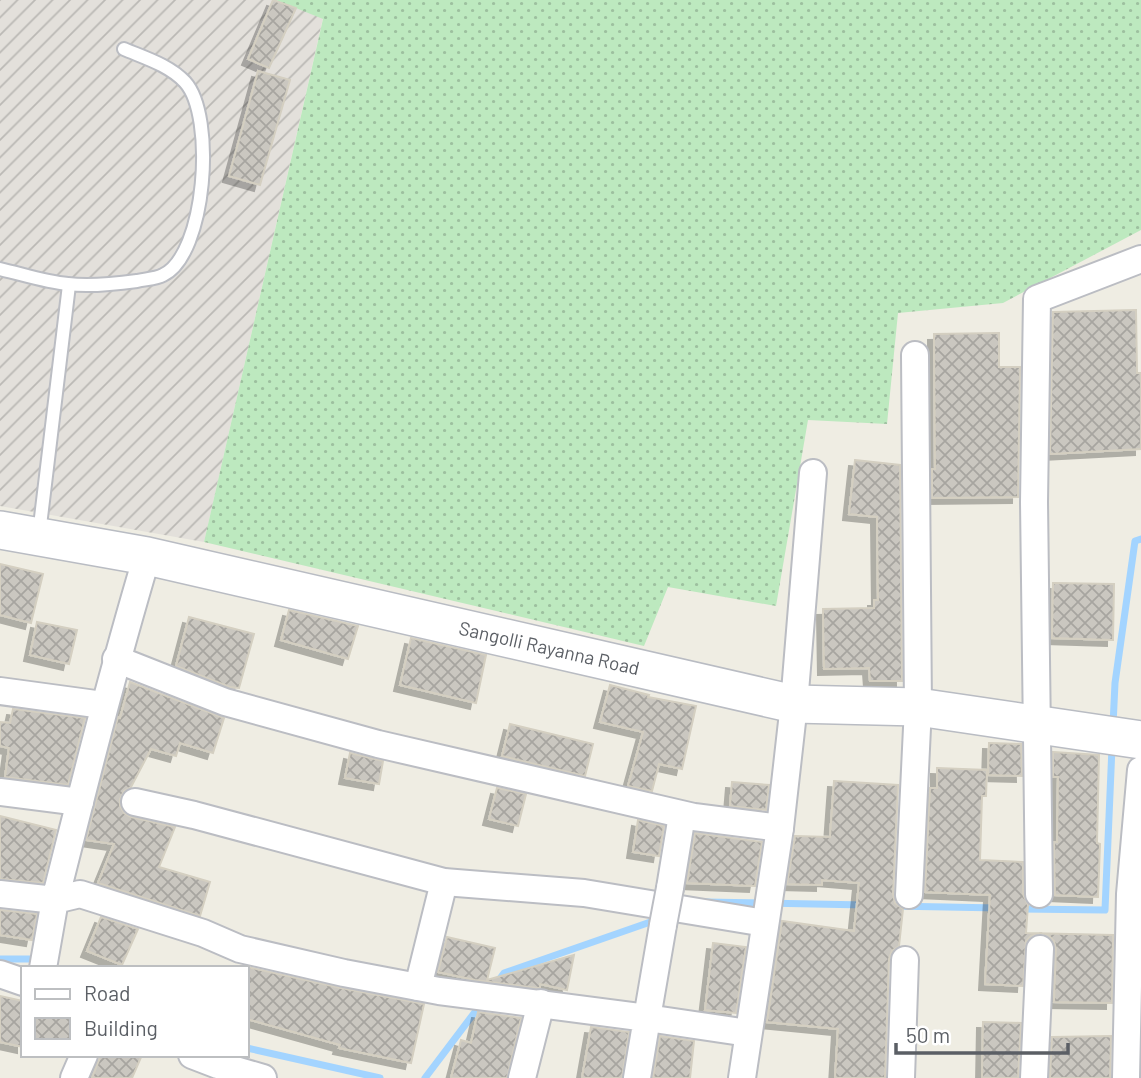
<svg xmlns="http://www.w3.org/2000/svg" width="1141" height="1078" font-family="Barlow,sans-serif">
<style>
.industrial{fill:url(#industrial-furrows)}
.grass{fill:url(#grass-dots)}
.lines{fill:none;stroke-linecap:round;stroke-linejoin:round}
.stream{stroke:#a3d4ff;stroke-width:7}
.building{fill:url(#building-cross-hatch);stroke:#d4cfc1;stroke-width:2;filter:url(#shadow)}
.lane-casing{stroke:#bbbdc3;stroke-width:16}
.street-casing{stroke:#bbbdc3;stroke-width:30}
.secondary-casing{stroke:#b9bcc3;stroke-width:40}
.lane{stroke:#fff;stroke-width:12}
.street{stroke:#fff;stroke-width:26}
.secondary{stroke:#fff;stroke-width:37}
.street-bridge-casing{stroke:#bbbdc3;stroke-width:30;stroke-linecap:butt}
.street-bridge{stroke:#fff;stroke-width:26}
.labels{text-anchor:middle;stroke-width:5;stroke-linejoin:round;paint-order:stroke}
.street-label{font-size:19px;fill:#5b5f65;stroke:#fff}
</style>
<defs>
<pattern id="industrial-furrows" width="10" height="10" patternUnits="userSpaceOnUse" patternTransform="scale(1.75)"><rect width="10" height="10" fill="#e3e0db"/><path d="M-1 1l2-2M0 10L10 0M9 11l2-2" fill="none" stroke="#bbb9b5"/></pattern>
<pattern id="grass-dots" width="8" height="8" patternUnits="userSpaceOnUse" patternTransform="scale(1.75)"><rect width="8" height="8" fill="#bde9bf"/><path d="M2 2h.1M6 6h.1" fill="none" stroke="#9dc09f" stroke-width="1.8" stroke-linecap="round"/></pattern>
<pattern id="building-cross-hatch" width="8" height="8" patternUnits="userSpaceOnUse" patternTransform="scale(1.75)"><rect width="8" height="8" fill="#cac7c0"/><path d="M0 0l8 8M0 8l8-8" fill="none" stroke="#a7a5a0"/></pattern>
<filter id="shadow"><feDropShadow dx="-6" dy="6" stdDeviation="0" flood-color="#0004"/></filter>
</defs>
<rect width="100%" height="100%" fill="#efede3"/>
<path class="industrial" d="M 0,0 L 276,0 L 323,18 L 204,542 L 0,506 Z"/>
<path class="grass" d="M 276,0 L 1141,0 L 1141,230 L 1003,303 L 898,313 L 887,424 L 808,420 L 776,606 L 668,587 L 644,646 L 204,542 L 323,19 Z"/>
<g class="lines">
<g class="stream">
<path d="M 1113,725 L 1115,683 L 1135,541 L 1141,539"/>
<path d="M 706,902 L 866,905"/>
<path d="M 892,906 L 999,908"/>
<path d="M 1021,909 L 1105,910 L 1112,747"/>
<path d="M 0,959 L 38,959"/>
<path d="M 490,992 L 504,973 L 659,919"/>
<path d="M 247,1048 L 380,1078"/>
<path d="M 425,1078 L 481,1004"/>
</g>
</g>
<g class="building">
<path d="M 273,0 L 296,8 L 269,68 L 248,59 Z"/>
<path d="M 258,71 L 290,80 L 260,185 L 229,176 Z"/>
<path d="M 1136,310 L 1137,373 L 1141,373 L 1141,449 L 1050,454 L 1053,312 Z"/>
<path d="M 999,333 L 999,367 L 1020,367 L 1018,497 L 932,498 L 932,469 L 935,469 L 934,334 Z"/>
<path d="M 855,460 L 900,465 L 902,681 L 870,681 L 869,668 L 824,669 L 823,609 L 874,608 L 874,600 L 878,600 L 877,517 L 849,514 Z"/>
<path d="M 0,564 L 43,574 L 31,623 L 0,615 Z"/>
<path d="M 1053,583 L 1114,584 L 1113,640 L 1052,638 Z"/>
<path d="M 289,610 L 358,626 L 348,659 L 281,640 Z"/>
<path d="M 189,617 L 254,634 L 239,688 L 230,687 L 176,666 Z"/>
<path d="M 37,622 L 77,630 L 69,664 L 30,655 Z"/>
<path d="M 411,638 L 486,655 L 476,703 L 400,685 Z"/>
<path d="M 130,682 L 224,718 L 213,753 L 180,743 L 176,756 L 151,749 L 131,787 L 124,791 L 120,799 L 120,806 L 124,813 L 131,817 L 175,827 L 159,867 L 210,882 L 200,916 L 98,883 L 114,844 L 86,840 L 118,717 L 120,718 Z"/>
<path d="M 610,685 L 649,695 L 648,697 L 696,706 L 682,769 L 659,764 L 652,791 L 628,786 L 643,732 L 600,722 Z"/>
<path d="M 13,709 L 85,718 L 68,785 L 5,777 L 9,748 L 0,746 L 0,722 L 10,723 Z"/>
<path d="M 510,724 L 593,744 L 585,776 L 502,756 Z"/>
<path d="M 989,743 L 1021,744 L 1022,776 L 988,775 Z"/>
<path d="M 1053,752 L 1099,755 L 1097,843 L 1100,844 L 1098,897 L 1055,895 L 1054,842 L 1057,842 L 1058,777 L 1053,777 Z"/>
<path d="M 350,753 L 383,761 L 379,784 L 345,778 Z"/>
<path d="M 937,768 L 987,770 L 986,796 L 982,796 L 980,860 L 1023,862 L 1023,894 L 1028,905 L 1026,933 L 1113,935 L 1112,1003 L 1054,1002 L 1056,949 L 1054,941 L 1048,935 L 1041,933 L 1032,935 L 1026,941 L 1023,986 L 985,984 L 990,895 L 925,892 L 930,788 L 937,788 Z"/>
<path d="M 834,781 L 898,785 L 893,894 L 895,903 L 903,909 L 899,946 L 892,951 L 889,959 L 885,1078 L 835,1078 L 838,1029 L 767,1022 L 782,921 L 854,931 L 859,883 L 822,880 L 822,885 L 787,884 L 795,836 L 830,837 Z"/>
<path d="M 732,782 L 769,785 L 766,810 L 730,806 Z"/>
<path d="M 497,788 L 526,794 L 518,826 L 489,819 Z"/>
<path d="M 0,816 L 56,830 L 43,883 L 0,879 Z"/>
<path d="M 638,820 L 664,826 L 659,856 L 633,852 Z"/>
<path d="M 695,833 L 762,842 L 755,886 L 687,883 Z"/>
<path d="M 0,910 L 37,914 L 32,940 L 0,935 Z"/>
<path d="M 101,917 L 138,929 L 122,965 L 87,951 Z"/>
<path d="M 447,937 L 495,948 L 487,980 L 574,955 L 567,990 L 540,984 L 540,988 L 537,988 L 475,980 L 438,972 Z"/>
<path d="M 713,943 L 746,947 L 736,1013 L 705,1010 Z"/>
<path d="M 247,967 L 341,988 L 424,1004 L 411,1063 L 339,1048 L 340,1045 L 247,1019 Z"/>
<path d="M 0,996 L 23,1001 L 23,1047 L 0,1042 Z"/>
<path d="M 478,1012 L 521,1018 L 507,1078 L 451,1078 L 461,1040 L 471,1043 Z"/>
<path d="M 983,1022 L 1021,1023 L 1018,1078 L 982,1078 Z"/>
<path d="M 591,1027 L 629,1032 L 622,1078 L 582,1078 Z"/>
<path d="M 660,1036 L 694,1041 L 690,1078 L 653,1078 Z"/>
<path d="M 1111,1036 L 1110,1078 L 1050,1078 L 1052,1037 Z"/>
<path d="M 101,1055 L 142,1055 L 132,1078 L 92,1078 Z"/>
</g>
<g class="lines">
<g class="lane-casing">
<g id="lane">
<path d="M 0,269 C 22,274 45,282 68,284 C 90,287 115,284 137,281 C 145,279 156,279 163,275 C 206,255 216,116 185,82 C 169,65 145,58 124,49"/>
<path d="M 39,534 L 69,285"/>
</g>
</g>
<g class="street-casing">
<g id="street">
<path d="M 116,659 L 225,702 L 378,744 L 694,817 L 780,828"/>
<path d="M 0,691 L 103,705"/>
<path d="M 0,792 L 80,802"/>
<path d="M 135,802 L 194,815 L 444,882 L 584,893 L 765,923"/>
<path d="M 670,888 L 682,815"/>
<path d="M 0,894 L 55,900 C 84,785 113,670 147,556"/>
<path d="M 1039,894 L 1034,502 L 1037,299 L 1141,259"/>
<path d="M 909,895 L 918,707 L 915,355"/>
<path d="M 663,925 L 647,1018 L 748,1033"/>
<path d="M 43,968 L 55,900 L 80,894 L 203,933 L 240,949 L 344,973 L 439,991 L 647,1018 L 637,1078"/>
<path d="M 0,974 L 23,982"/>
<path d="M 418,987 L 444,882"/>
<path d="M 192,1055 L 218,1065 L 263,1078"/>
<path d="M 74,1078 L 84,1055"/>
<path d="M 522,1078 L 541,1003"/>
<path d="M 742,1078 L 780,828 L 794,704 L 813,473"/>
<path d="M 901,1078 L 905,960"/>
<path d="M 1034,1078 L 1040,949"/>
<path d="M 1126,1078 L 1130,894 L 1141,770"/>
</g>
</g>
<g class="secondary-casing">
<g id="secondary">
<path id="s1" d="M 0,530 L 147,556 L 794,704 L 918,707 L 1141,740"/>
</g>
</g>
<use href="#lane" class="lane"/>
<use href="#street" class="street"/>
<use href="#secondary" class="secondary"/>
<g class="street-bridge-casing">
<path id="street-bridge" d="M 663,925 L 670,888"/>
</g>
<use href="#street-bridge" class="street-bridge"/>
</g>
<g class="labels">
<g class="street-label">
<text dy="7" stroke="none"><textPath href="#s1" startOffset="562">Sangolli Rayanna Road</textPath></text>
</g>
</g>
<rect x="21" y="966" width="228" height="91" fill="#ffffff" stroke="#bdbfc1" stroke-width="2"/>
<rect x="35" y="989" width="35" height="10" fill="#ffffff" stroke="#bdbfc1" stroke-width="2"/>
<text x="84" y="1001" font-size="21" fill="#5b5f65">Road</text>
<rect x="35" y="1018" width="35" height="21" fill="url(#building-cross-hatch)" stroke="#bdbfc1" stroke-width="2"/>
<text x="84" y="1036" font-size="21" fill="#5b5f65">Building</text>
<path d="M896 1043v10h172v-10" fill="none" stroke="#5b5f65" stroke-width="3.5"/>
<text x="906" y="1043" font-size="21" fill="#5b5f65" stroke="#ffffff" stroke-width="5" paint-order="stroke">50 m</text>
</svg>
